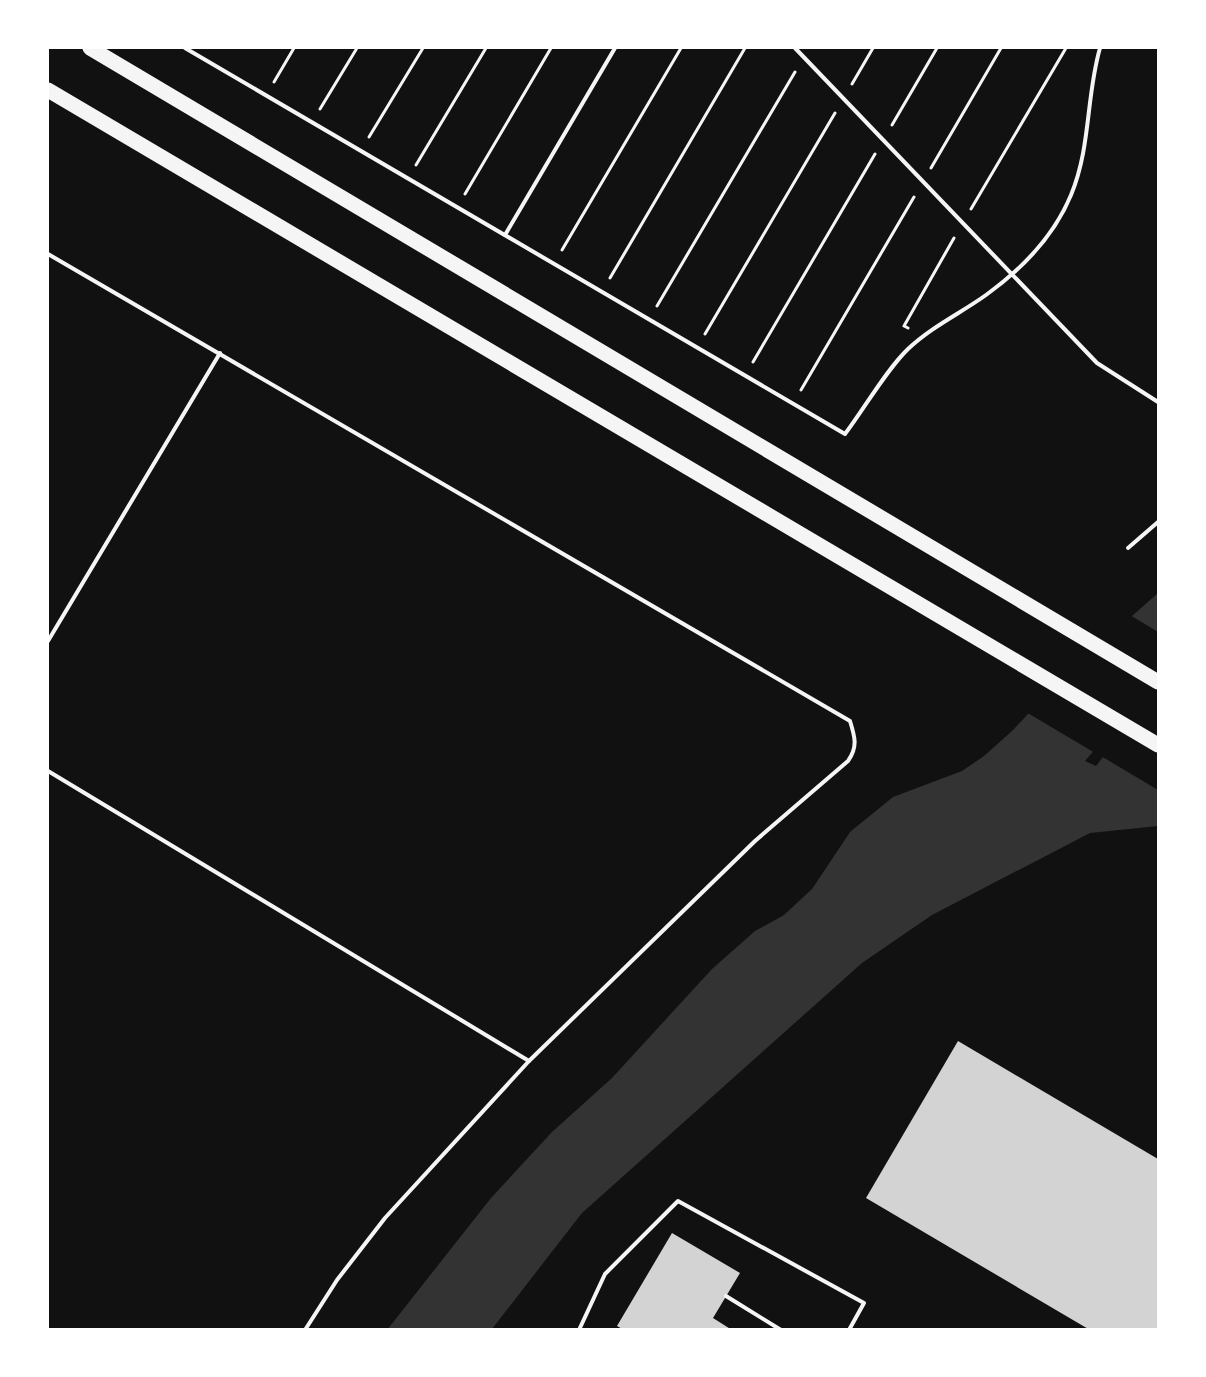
<svg xmlns="http://www.w3.org/2000/svg" width="1206" height="1377" font-family="'Source Sans 3',sans-serif">
<style>
.water{fill:#333}
.pier{fill:#111}
.building{fill:#d3d3d3}
.lines{fill:none;stroke-linecap:round;stroke-linejoin:round}
.path{stroke:#f5f5f5;stroke-width:3}
.service{stroke:#f5f5f5;stroke-width:4}
.motorway{stroke:#f5f5f5;stroke-width:15}
</style>
<rect width="100%" height="100%" fill="#111"/>
<path class="water" d="M 1158,593 L 1158,675 L 1085,761 L 1096,766 L 1106,753 L 1140,745 L 1158,731 L 1158,826 L 1090,833 L 932,915 L 862,963 L 582,1213 L 492,1329 L 387,1330 L 491,1198 L 552,1132 L 612,1078 L 712,969 L 755,931 L 784,915 L 812,889 L 850,832 L 893,797 L 962,771 L 984,756 L 1012,731 L 1098,640 L 1132,616 Z"/>
<g class="pier">
<path d="M 1130,615 L 1158,632 L 1158,678 L 1095,753 L 1026,712 L 1097,638 Z"/>
<path d="M 1158,729 L 1158,790 L 1101,756 L 1105,751 L 1139,743 Z"/>
</g>
<g class="building">
<path d="M 958,1041 L 1158,1159 L 1158,1330 L 1090,1330 L 866,1198 Z"/>
<path d="M 672,1233 L 740,1273 L 713,1318 L 732,1330 L 624,1330 L 617,1326 Z"/>
</g>
<g class="lines">
<g class="path">
<path d="M 274,82 L 294,48"/>
<path d="M 852,84 L 873,48"/>
<path d="M 320,109 L 357,48"/>
<path d="M 892,125 L 937,48"/>
<path d="M 369,137 L 423,48"/>
<path d="M 416,165 L 486,48"/>
<path d="M 931,168 L 1001,48"/>
<path d="M 465,194 L 551,48"/>
<path d="M 971,209 L 1066,48"/>
<path d="M 562,250 L 681,48"/>
<path d="M 610,278 L 745,48"/>
<path d="M 657,306 L 795,72"/>
<path d="M 908,328 L 904,326 L 954,238"/>
<path d="M 705,334 L 835,113"/>
<path d="M 753,362 L 875,154"/>
<path d="M 801,390 L 914,197"/>
</g>
<g class="service">
<path d="M 185,48 L 845,434 C 864,409 887,369 908,349 C 931,327 961,313 986,295 C 1022,269 1054,236 1071,195 C 1091,147 1086,96 1100,48"/>
<path d="M 795,48 L 1097,363 L 1158,402"/>
<path d="M 505,235 L 615,48"/>
<path d="M 48,254 L 850,721 C 855,737 858,747 848,761 L 755,841 L 529,1061 L 385,1218 L 337,1280 L 305,1330"/>
<path d="M 1128,548 L 1158,522"/>
<path d="M 48,641 L 220,353"/>
<path d="M 48,771 L 529,1061"/>
<path d="M 726,1296 L 781,1330"/>
<path d="M 579,1330 L 605,1274 L 678,1201 L 864,1303 L 849,1330"/>
</g>
<g class="motorway">
<path d="M 90,48 L 1158,682"/>
<path d="M 48,90 L 1158,745"/>
</g>
</g>
<rect width="1206" height="1377" fill="none" stroke="#ffffff" stroke-width="98"/>
</svg>
